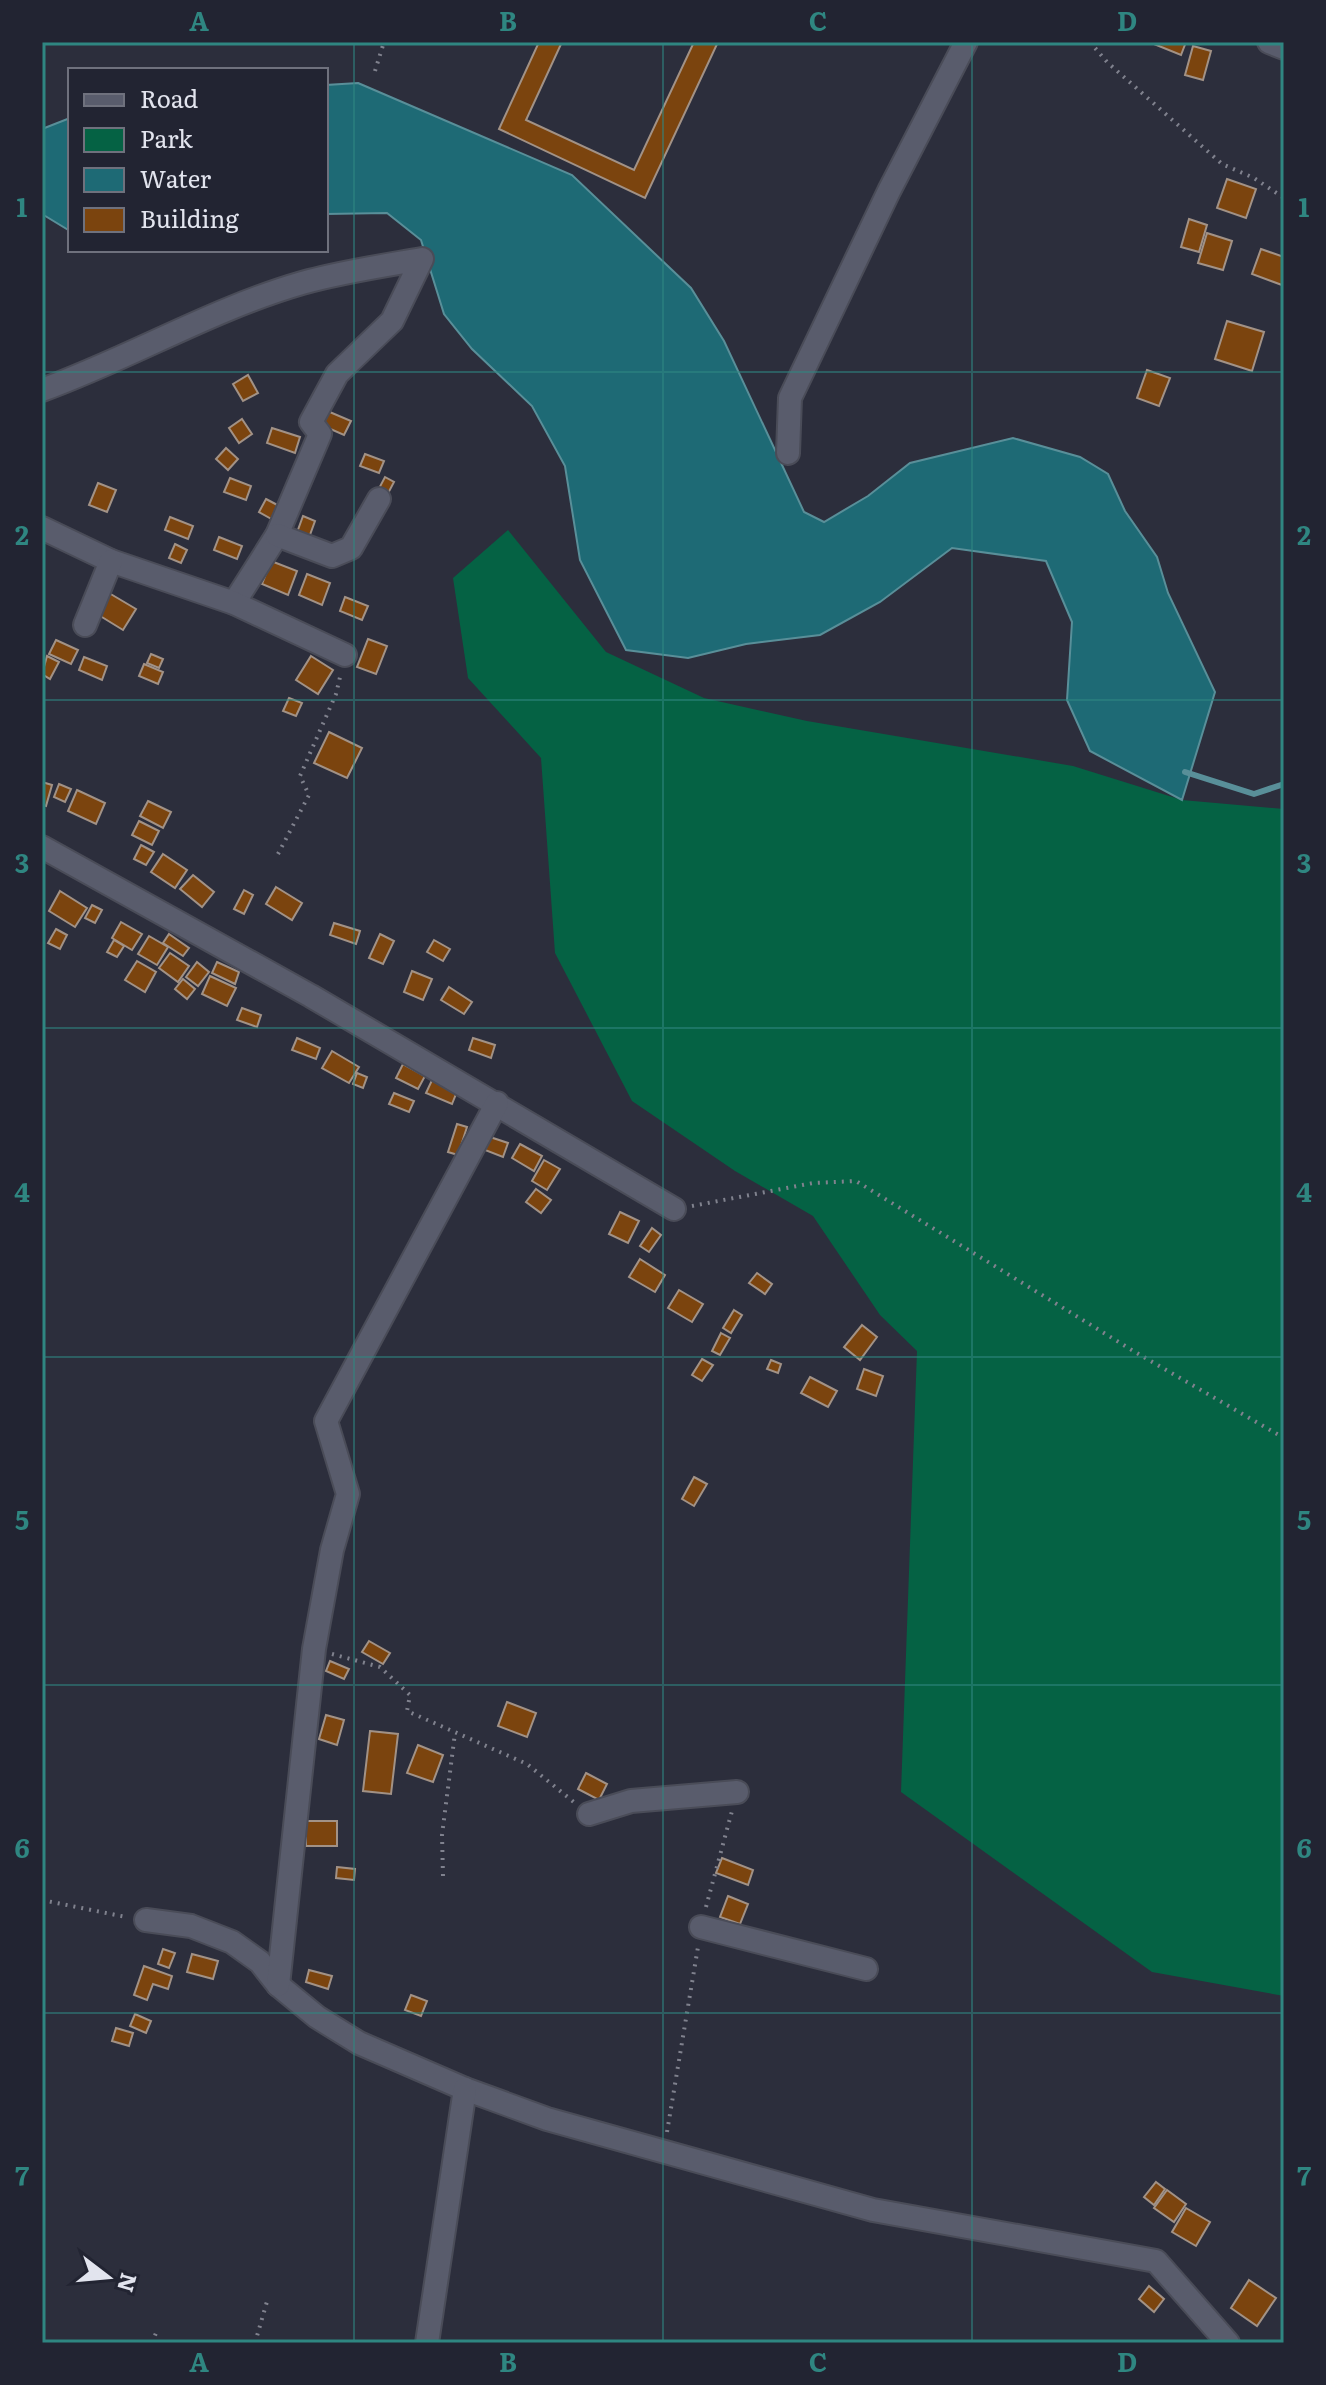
<svg xmlns="http://www.w3.org/2000/svg" width="1326" height="2385" font-family="Literata,serif">
<style>
.green{fill:#056244}
.water{fill:#1e6a75;stroke:#598f99;stroke-width:2}
.lines{fill:none;stroke-linecap:round;stroke-linejoin:round}
.stream{stroke:#598f99;stroke-width:6}
.building{fill:#7b440e;stroke:#a29286;stroke-width:2}
.street-casing{stroke:#4a4c58;stroke-width:26}
.path{stroke:#80828e;stroke-width:4;stroke-dasharray:2 6;stroke-linecap:butt}
.street{stroke:#595c6c;stroke-width:22}
.grid{fill:none;stroke:#2f8681;stroke-width:2;stroke-opacity:0.55}
.neatline{fill:none;stroke:#2f8681;stroke-width:3}
.grid-label{font-size:26px;text-anchor:middle;font-weight:bold;fill:#2f8681}
</style>
<rect width="100%" height="100%" fill="#2c2e3c"/>
<path class="green" d="M 508,530 L 606,652 L 704,698 L 807,721 L 1073,766 L 1182,800 L 1284,809 L 1284,1996 L 1152,1972 L 901,1792 L 917,1351 L 880,1315 L 813,1216 L 735,1171 L 632,1101 L 555,953 L 541,758 L 468,678 L 453,578 Z"/>
<g class="water">
<path d="M 358,83 L 572,175 L 691,288 L 724,341 L 804,512 L 824,522 L 868,496 L 910,463 L 1013,438 L 1080,457 L 1108,474 L 1125,511 L 1157,557 L 1168,593 L 1215,692 L 1182,800 L 1090,751 L 1067,700 L 1072,622 L 1046,561 L 952,548 L 880,602 L 820,635 L 746,644 L 688,658 L 626,650 L 580,560 L 565,466 L 532,406 L 472,349 L 444,314 L 421,240 L 387,213 L 326,214 L 326,85 Z"/>
<path d="M 70,118 L 70,231 L 42,214 L 42,129 Z"/>
</g>
<g class="lines">
<path class="stream" d="M 1185,772 L 1254,794 L 1284,784"/>
</g>
<g class="building">
<path d="M 539,42 L 562,42 L 526,120 L 634,170 L 694,42 L 718,42 L 645,198 L 499,129 Z"/>
<path d="M 1149,42 L 1186,42 L 1181,55 Z"/>
<path d="M 1193,46 L 1211,51 L 1203,80 L 1185,75 Z"/>
<path d="M 1227,179 L 1256,189 L 1246,218 L 1217,208 Z"/>
<path d="M 1189,219 L 1207,225 L 1199,252 L 1181,247 Z"/>
<path d="M 1207,233 L 1232,241 L 1223,270 L 1198,263 Z"/>
<path d="M 1261,249 L 1284,257 L 1282,285 L 1252,274 Z"/>
<path d="M 1227,321 L 1264,332 L 1252,371 L 1215,359 Z"/>
<path d="M 1147,370 L 1170,378 L 1159,406 L 1137,398 Z"/>
<path d="M 248,375 L 258,393 L 243,401 L 233,384 Z"/>
<path d="M 325,410 L 351,421 L 344,435 L 319,424 Z"/>
<path d="M 242,419 L 252,434 L 239,443 L 229,428 Z"/>
<path d="M 272,428 L 300,437 L 295,453 L 267,443 Z"/>
<path d="M 226,448 L 238,459 L 228,470 L 216,459 Z"/>
<path d="M 365,454 L 384,461 L 379,473 L 360,466 Z"/>
<path d="M 385,477 L 394,482 L 384,501 L 375,496 Z"/>
<path d="M 230,478 L 251,486 L 246,500 L 224,492 Z"/>
<path d="M 98,483 L 116,490 L 107,512 L 89,505 Z"/>
<path d="M 266,499 L 283,508 L 275,521 L 259,512 Z"/>
<path d="M 303,516 L 315,521 L 307,543 L 295,538 Z"/>
<path d="M 170,517 L 193,526 L 188,539 L 165,530 Z"/>
<path d="M 219,537 L 242,546 L 237,559 L 214,550 Z"/>
<path d="M 175,544 L 187,550 L 181,563 L 169,558 Z"/>
<path d="M 271,561 L 297,571 L 288,595 L 262,584 Z"/>
<path d="M 307,574 L 330,583 L 322,605 L 299,595 Z"/>
<path d="M 109,593 L 136,609 L 123,630 L 97,614 Z"/>
<path d="M 345,597 L 368,606 L 362,620 L 340,611 Z"/>
<path d="M 368,639 L 387,646 L 376,674 L 357,667 Z"/>
<path d="M 56,640 L 78,650 L 71,664 L 49,654 Z"/>
<path d="M 151,654 L 163,659 L 159,668 L 147,663 Z"/>
<path d="M 47,656 L 59,662 L 50,679 L 42,674 Z"/>
<path d="M 311,656 L 333,670 L 318,694 L 296,680 Z"/>
<path d="M 84,657 L 107,666 L 102,680 L 79,670 Z"/>
<path d="M 144,664 L 163,672 L 158,684 L 139,676 Z"/>
<path d="M 289,698 L 302,703 L 296,716 L 283,711 Z"/>
<path d="M 329,732 L 362,748 L 347,778 L 314,763 Z"/>
<path d="M 42,782 L 52,785 L 46,806 L 42,805 Z"/>
<path d="M 59,784 L 71,789 L 65,802 L 54,797 Z"/>
<path d="M 77,790 L 105,803 L 96,824 L 68,811 Z"/>
<path d="M 148,801 L 171,812 L 163,828 L 140,816 Z"/>
<path d="M 139,821 L 159,831 L 152,845 L 132,835 Z"/>
<path d="M 141,845 L 154,852 L 146,865 L 134,859 Z"/>
<path d="M 163,854 L 187,870 L 175,888 L 151,872 Z"/>
<path d="M 193,875 L 214,892 L 202,907 L 180,889 Z"/>
<path d="M 276,887 L 302,903 L 292,920 L 266,904 Z"/>
<path d="M 244,890 L 253,895 L 244,914 L 234,909 Z"/>
<path d="M 60,891 L 87,908 L 75,927 L 49,911 Z"/>
<path d="M 92,905 L 102,910 L 95,923 L 85,918 Z"/>
<path d="M 121,922 L 142,934 L 132,950 L 112,938 Z"/>
<path d="M 334,923 L 360,931 L 356,944 L 330,935 Z"/>
<path d="M 56,929 L 67,935 L 60,949 L 48,943 Z"/>
<path d="M 169,934 L 189,948 L 183,956 L 163,943 Z"/>
<path d="M 380,934 L 394,941 L 383,964 L 369,958 Z"/>
<path d="M 149,936 L 168,947 L 157,965 L 138,954 Z"/>
<path d="M 114,940 L 124,946 L 117,957 L 107,952 Z"/>
<path d="M 434,940 L 450,949 L 443,961 L 427,952 Z"/>
<path d="M 170,953 L 189,966 L 178,982 L 159,968 Z"/>
<path d="M 137,961 L 156,972 L 145,992 L 125,980 Z"/>
<path d="M 197,962 L 209,972 L 198,986 L 186,977 Z"/>
<path d="M 217,962 L 239,972 L 235,984 L 212,973 Z"/>
<path d="M 412,971 L 432,979 L 423,1000 L 404,992 Z"/>
<path d="M 210,976 L 236,988 L 227,1006 L 202,994 Z"/>
<path d="M 183,979 L 195,989 L 187,999 L 175,989 Z"/>
<path d="M 449,987 L 472,1002 L 464,1014 L 441,1000 Z"/>
<path d="M 242,1008 L 261,1015 L 257,1027 L 237,1020 Z"/>
<path d="M 297,1038 L 320,1048 L 316,1059 L 292,1050 Z"/>
<path d="M 473,1038 L 495,1045 L 491,1058 L 469,1050 Z"/>
<path d="M 332,1051 L 359,1067 L 349,1083 L 322,1068 Z"/>
<path d="M 403,1064 L 425,1076 L 418,1089 L 396,1078 Z"/>
<path d="M 357,1073 L 367,1077 L 363,1088 L 353,1084 Z"/>
<path d="M 433,1078 L 458,1089 L 452,1104 L 426,1093 Z"/>
<path d="M 394,1093 L 414,1101 L 409,1112 L 389,1104 Z"/>
<path d="M 457,1124 L 467,1127 L 458,1155 L 448,1152 Z"/>
<path d="M 490,1137 L 508,1143 L 503,1157 L 485,1150 Z"/>
<path d="M 520,1144 L 542,1156 L 534,1171 L 512,1158 Z"/>
<path d="M 544,1160 L 560,1169 L 547,1190 L 532,1181 Z"/>
<path d="M 536,1189 L 551,1200 L 541,1213 L 526,1202 Z"/>
<path d="M 620,1212 L 639,1221 L 628,1243 L 609,1234 Z"/>
<path d="M 652,1228 L 661,1235 L 649,1252 L 640,1246 Z"/>
<path d="M 640,1259 L 665,1275 L 655,1292 L 629,1277 Z"/>
<path d="M 757,1273 L 772,1284 L 765,1294 L 749,1283 Z"/>
<path d="M 679,1290 L 703,1304 L 692,1322 L 668,1308 Z"/>
<path d="M 734,1310 L 742,1315 L 731,1333 L 723,1328 Z"/>
<path d="M 862,1325 L 877,1337 L 860,1360 L 844,1347 Z"/>
<path d="M 721,1333 L 730,1338 L 720,1355 L 712,1351 Z"/>
<path d="M 702,1359 L 713,1365 L 702,1381 L 692,1375 Z"/>
<path d="M 771,1360 L 781,1364 L 778,1373 L 767,1369 Z"/>
<path d="M 864,1369 L 883,1376 L 876,1396 L 857,1389 Z"/>
<path d="M 810,1377 L 837,1391 L 828,1407 L 801,1393 Z"/>
<path d="M 694,1477 L 707,1484 L 694,1506 L 682,1499 Z"/>
<path d="M 369,1641 L 390,1653 L 383,1664 L 362,1652 Z"/>
<path d="M 330,1661 L 349,1669 L 344,1679 L 326,1671 Z"/>
<path d="M 507,1702 L 536,1713 L 527,1737 L 498,1726 Z"/>
<path d="M 326,1715 L 344,1720 L 337,1745 L 319,1739 Z"/>
<path d="M 370,1731 L 398,1734 L 391,1794 L 363,1791 Z"/>
<path d="M 418,1745 L 443,1755 L 433,1782 L 407,1773 Z"/>
<path d="M 586,1773 L 607,1784 L 599,1800 L 578,1789 Z"/>
<rect x="306" y="1821" width="31" height="25"/>
<path d="M 722,1858 L 753,1870 L 748,1885 L 716,1873 Z"/>
<path d="M 337,1867 L 355,1869 L 354,1880 L 336,1878 Z"/>
<path d="M 728,1896 L 748,1904 L 740,1924 L 720,1917 Z"/>
<path d="M 163,1949 L 175,1953 L 169,1968 L 158,1964 Z"/>
<path d="M 192,1954 L 218,1961 L 213,1979 L 187,1972 Z"/>
<path d="M 144,1966 L 172,1976 L 168,1989 L 153,1984 L 147,2000 L 134,1995 Z"/>
<path d="M 309,1970 L 332,1976 L 328,1989 L 306,1982 Z"/>
<path d="M 411,1995 L 427,2001 L 421,2016 L 405,2010 Z"/>
<path d="M 135,2014 L 151,2021 L 146,2033 L 130,2026 Z"/>
<path d="M 116,2028 L 133,2033 L 129,2046 L 112,2041 Z"/>
<path d="M 1156,2182 L 1165,2189 L 1154,2205 L 1144,2197 Z"/>
<path d="M 1167,2190 L 1186,2204 L 1174,2222 L 1154,2208 Z"/>
<path d="M 1186,2208 L 1210,2222 L 1196,2246 L 1172,2232 Z"/>
<path d="M 1249,2280 L 1276,2298 L 1257,2326 L 1231,2308 Z"/>
<path d="M 1149,2286 L 1164,2299 L 1154,2312 L 1139,2299 Z"/>
</g>
<g class="lines">
<g class="street-casing">
<g id="street">
<path d="M 1269,42 L 1284,48"/>
<path d="M 42,390 C 130,358 212,309 302,283 C 341,272 382,266 422,259 L 392,321 L 337,374 L 311,422 L 320,434 L 277,535 L 234,603"/>
<path d="M 788,453 L 790,398 L 889,191 L 966,42"/>
<path d="M 42,528 L 111,561 L 234,603 L 345,655"/>
<path d="M 277,535 L 332,556 L 351,548 L 379,499"/>
<path d="M 85,625 L 111,561"/>
<path d="M 42,847 L 311,996 L 674,1209"/>
<path d="M 589,1814 L 631,1801 L 737,1792"/>
<path d="M 146,1920 L 191,1926 L 232,1942 L 260,1962 L 278,1985 L 317,2017 L 359,2043 L 465,2089 L 547,2119 L 873,2210 L 1156,2261 L 1228,2343"/>
<path d="M 701,1927 L 866,1969"/>
<path d="M 278,1985 L 314,1649 L 332,1550 L 348,1494 L 326,1421 L 497,1103"/>
<path d="M 427,2343 L 465,2089"/>
</g>
</g>
<g class="path">
<path d="M 1090,42 L 1107,62 L 1222,164 L 1254,178 L 1284,198"/>
<path d="M 375,71 L 384,42"/>
<path d="M 278,854 L 309,795 L 300,776 L 336,694 L 341,673"/>
<path d="M 692,1206 L 813,1183 L 856,1181 L 1135,1352 L 1284,1438"/>
<path d="M 332,1654 L 380,1667 L 410,1695 L 407,1711 L 527,1764 L 575,1803"/>
<path d="M 443,1876 L 442,1835 L 455,1733"/>
<path d="M 42,1900 L 126,1917"/>
<path d="M 706,1907 L 732,1811"/>
<path d="M 667,2132 L 698,1947"/>
<path d="M 152,2343 L 156,2333"/>
<path d="M 255,2343 L 268,2298"/>
</g>
<use href="#street" class="street"/>
</g>
<path class="grid" d="M 354,42 L 354,2343M 663,42 L 663,2343M 972,42 L 972,2343M 42,372 L 1284,372M 42,700 L 1284,700M 42,1028 L 1284,1028M 42,1357 L 1284,1357M 42,1685 L 1284,1685M 42,2013 L 1284,2013"/>
<rect width="1326" height="2385" fill="none" stroke="#222432" stroke-width="88"/>
<rect x="68" y="68" width="260" height="184" fill="#222432" stroke="#6f717d" stroke-width="2"/>
<rect x="84" y="94" width="40" height="12" fill="#595c6c" stroke="#6f717d" stroke-width="2"/>
<text x="140" y="108" font-size="24" fill="#e2e4ee">Road</text>
<rect x="84" y="128" width="40" height="24" fill="#056244" stroke="#6f717d" stroke-width="2"/>
<text x="140" y="148" font-size="24" fill="#e2e4ee">Park</text>
<rect x="84" y="168" width="40" height="24" fill="#1e6a75" stroke="#6f717d" stroke-width="2"/>
<text x="140" y="188" font-size="24" fill="#e2e4ee">Water</text>
<rect x="84" y="208" width="40" height="24" fill="#7b440e" stroke="#6f717d" stroke-width="2"/>
<text x="140" y="228" font-size="24" fill="#e2e4ee">Building</text>
<g transform="translate(108 2277) rotate(106)" stroke="#222432" stroke-width="6" paint-order="stroke">
<path d="M0-6L14 30L0 20L-14 30Z" fill="#e2e4ee"/>
<text y="-12" font-size="22" font-weight="bold" text-anchor="middle" fill="#e2e4ee">N</text>
</g>
<rect x="44" y="44" width="1238" height="2297" class="neatline"/>
<g class="grid-label">
<text x="199" y="31">A</text>
<text x="508" y="31">B</text>
<text x="818" y="31">C</text>
<text x="1127" y="31">D</text>
<text x="22" y="217">1</text>
<text x="1304" y="217">1</text>
<text x="22" y="545">2</text>
<text x="1304" y="545">2</text>
<text x="22" y="873">3</text>
<text x="1304" y="873">3</text>
<text x="22" y="1202">4</text>
<text x="1304" y="1202">4</text>
<text x="22" y="1530">5</text>
<text x="1304" y="1530">5</text>
<text x="22" y="1858">6</text>
<text x="1304" y="1858">6</text>
<text x="22" y="2186">7</text>
<text x="1304" y="2186">7</text>
<text x="199" y="2372">A</text>
<text x="508" y="2372">B</text>
<text x="818" y="2372">C</text>
<text x="1127" y="2372">D</text>
</g>
</svg>
